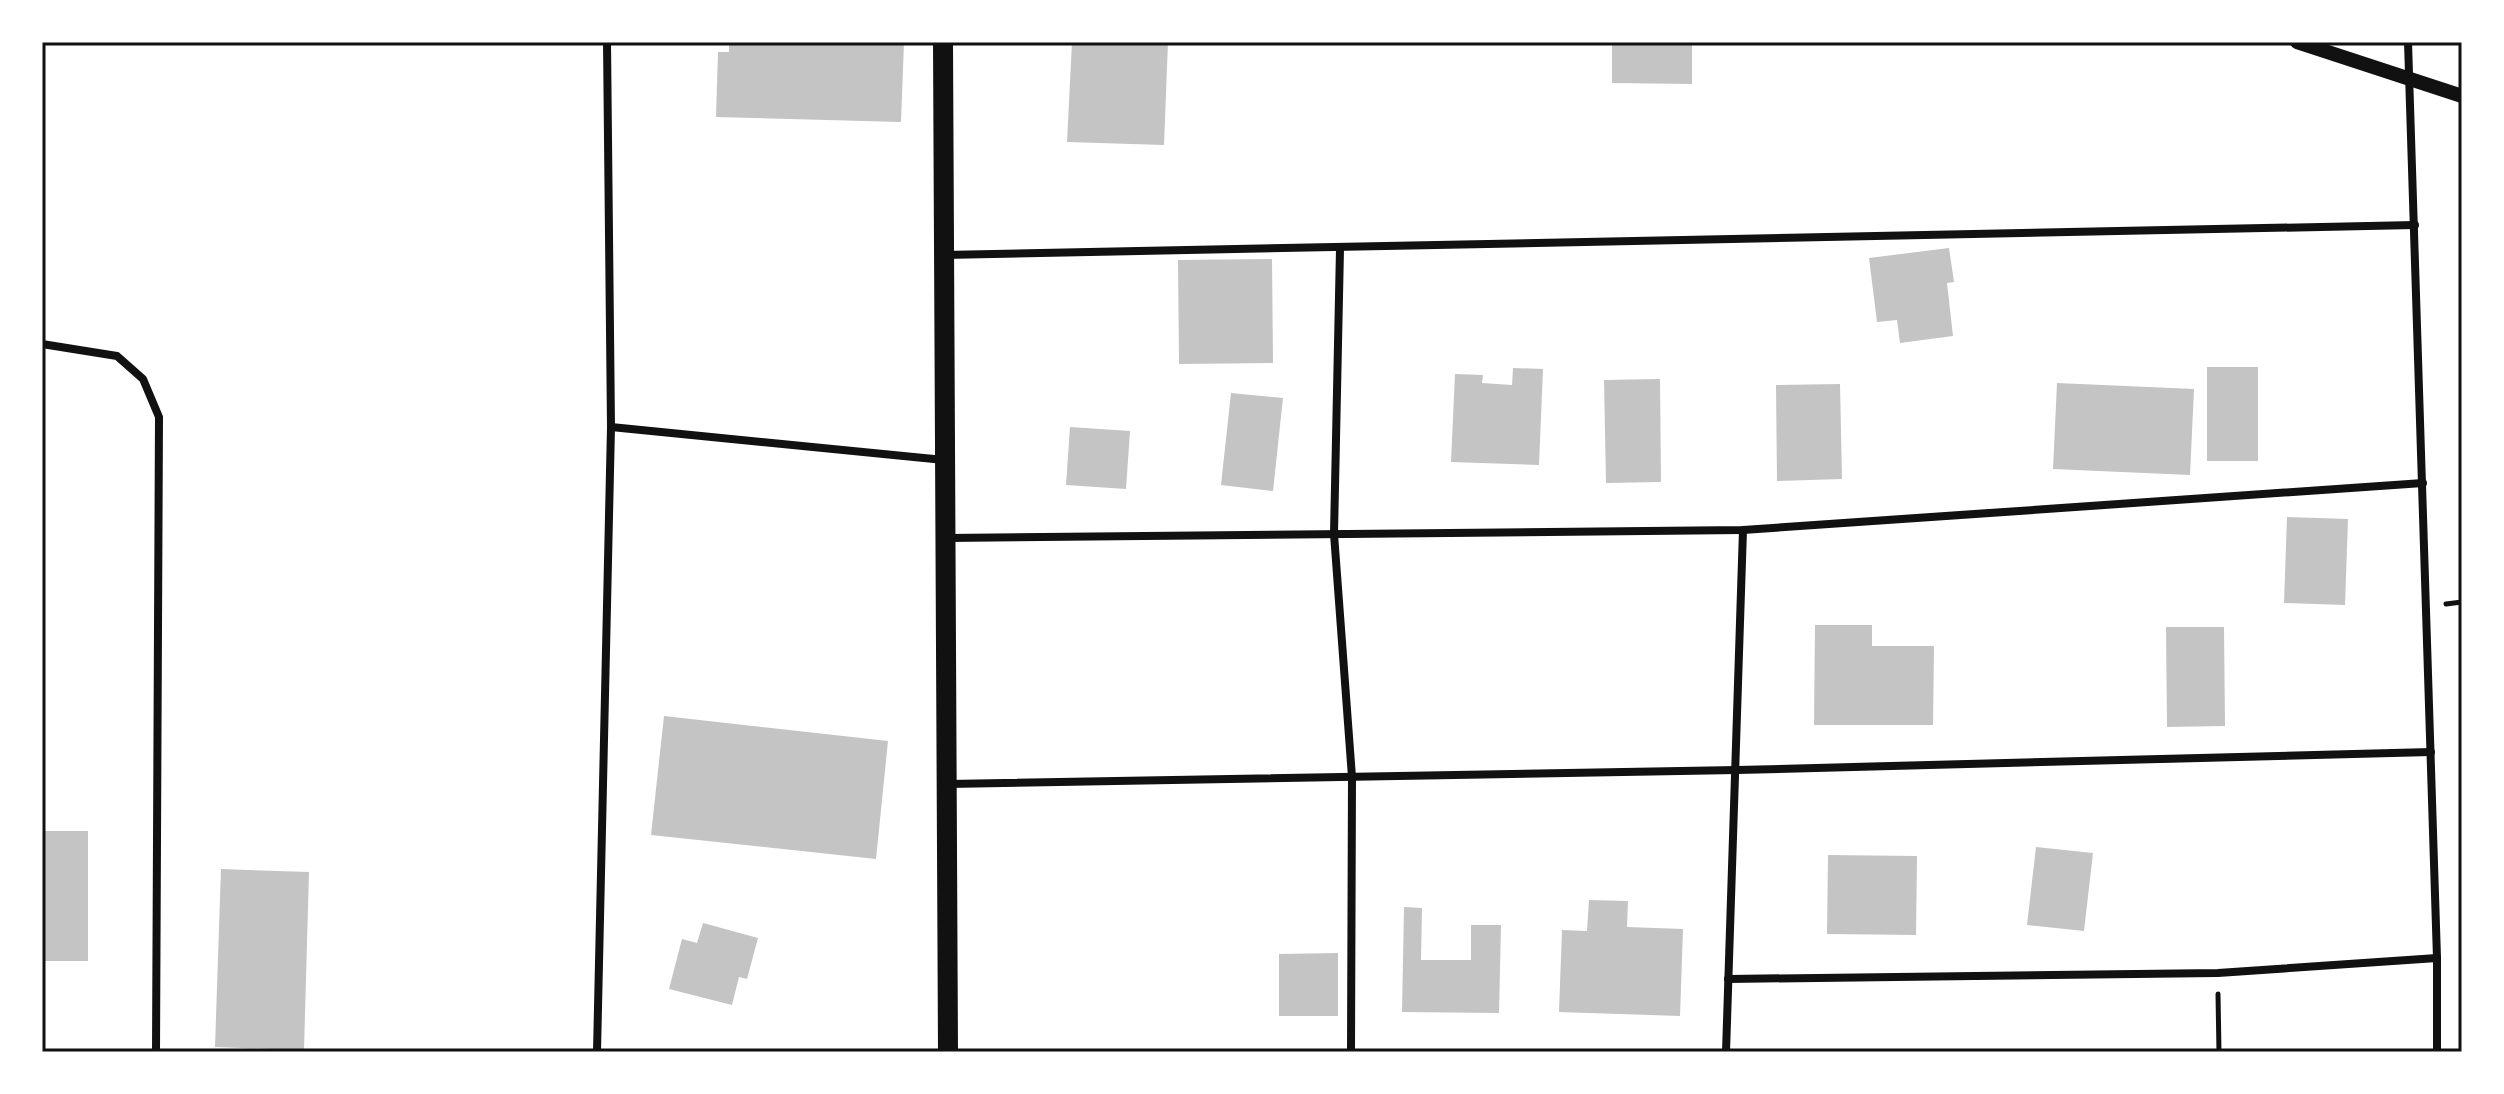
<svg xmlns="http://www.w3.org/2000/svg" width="2504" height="1094" font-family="Rubik,sans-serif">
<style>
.building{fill:#c4c4c4}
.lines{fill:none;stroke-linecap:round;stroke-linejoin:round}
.path{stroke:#111;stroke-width:5}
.minor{stroke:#111;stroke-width:8}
.tertiary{stroke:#111;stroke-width:14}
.primary{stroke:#111;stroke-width:20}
.neatline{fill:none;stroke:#111;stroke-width:3}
</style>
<rect width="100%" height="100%" fill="#fff"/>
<g class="building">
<path d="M 729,42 L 904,42 L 901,122 L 716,117 L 718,52 L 729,52 Z"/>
<path d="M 1072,42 L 1168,42 L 1164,145 L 1067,142 Z"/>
<path d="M 1612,42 L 1692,42 L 1692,84 L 1612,83 Z"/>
<path d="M 1949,248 L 1954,282 L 1947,283 L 1953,336 L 1900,343 L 1897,320 L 1877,322 L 1869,258 Z"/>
<path d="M 1272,259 L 1273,363 L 1179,364 L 1178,260 Z"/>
<rect x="2207" y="367" width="51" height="94"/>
<path d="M 1513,368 L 1543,369 L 1539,465 L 1451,462 L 1455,374 L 1483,375 L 1482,383 L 1512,385 Z"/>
<path d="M 1660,379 L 1661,482 L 1606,483 L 1604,380 Z"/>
<path d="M 2057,383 L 2194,389 L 2190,475 L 2053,469 Z"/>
<path d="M 1840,384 L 1842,479 L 1777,481 L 1776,385 Z"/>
<path d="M 1231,393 L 1283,398 L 1273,491 L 1221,485 Z"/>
<path d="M 1070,427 L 1130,431 L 1126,489 L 1066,485 Z"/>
<path d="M 2287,517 L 2348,519 L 2345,605 L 2284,603 Z"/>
<path d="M 1815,625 L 1872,625 L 1872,646 L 1934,646 L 1933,725 L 1814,725 Z"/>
<path d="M 2166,627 L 2224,627 L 2225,726 L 2167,727 Z"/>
<path d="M 664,716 L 888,741 L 876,859 L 651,835 Z"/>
<rect x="42" y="831" width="46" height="130"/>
<path d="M 2036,847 L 2093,853 L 2084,931 L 2027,925 Z"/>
<path d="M 1828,855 L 1917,856 L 1916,935 L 1827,934 Z"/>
<path d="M 221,869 L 309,872 L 304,1050 L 215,1047 Z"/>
<path d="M 1589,900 L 1628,901 L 1627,927 L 1683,929 L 1680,1016 L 1559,1012 L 1562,930 L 1587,931 Z"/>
<path d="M 1404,907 L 1422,908 L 1421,960 L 1471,960 L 1471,925 L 1501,925 L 1499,1013 L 1402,1012 Z"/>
<path d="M 703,923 L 758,938 L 747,979 L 739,977 L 732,1005 L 669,989 L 682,939 L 697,943 Z"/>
<path d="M 1338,953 L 1338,1016 L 1279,1016 L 1279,954 Z"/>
</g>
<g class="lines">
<g class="path">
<path d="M 2446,604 L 2462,602"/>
<path d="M 2218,994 L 2219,1052"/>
</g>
<g class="minor">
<path d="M 2408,42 L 2437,958 L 2437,1052"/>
<path d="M 1340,249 L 1334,534 L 1352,777 L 1351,1052"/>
<path d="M 944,255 L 2415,225"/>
<path d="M 42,344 L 117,356 L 143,379 L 159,417 L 156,1052"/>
<path d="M 611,427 L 944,460"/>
<path d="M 947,538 L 1743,530 L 2423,483"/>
<path d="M 948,784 L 1737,770 L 2431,752"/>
<path d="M 1728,979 L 2218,973 L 2437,958"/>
<path d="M 597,1052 L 611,427 L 607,42"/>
<path d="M 1726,1052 L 1743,530"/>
</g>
<path class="tertiary" d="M 2297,42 L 2462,96"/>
<path class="primary" d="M 943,42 L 948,1052"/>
</g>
<rect width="2504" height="1094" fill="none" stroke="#ffffff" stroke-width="88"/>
<rect x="44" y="44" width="2416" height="1006" class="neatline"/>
</svg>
